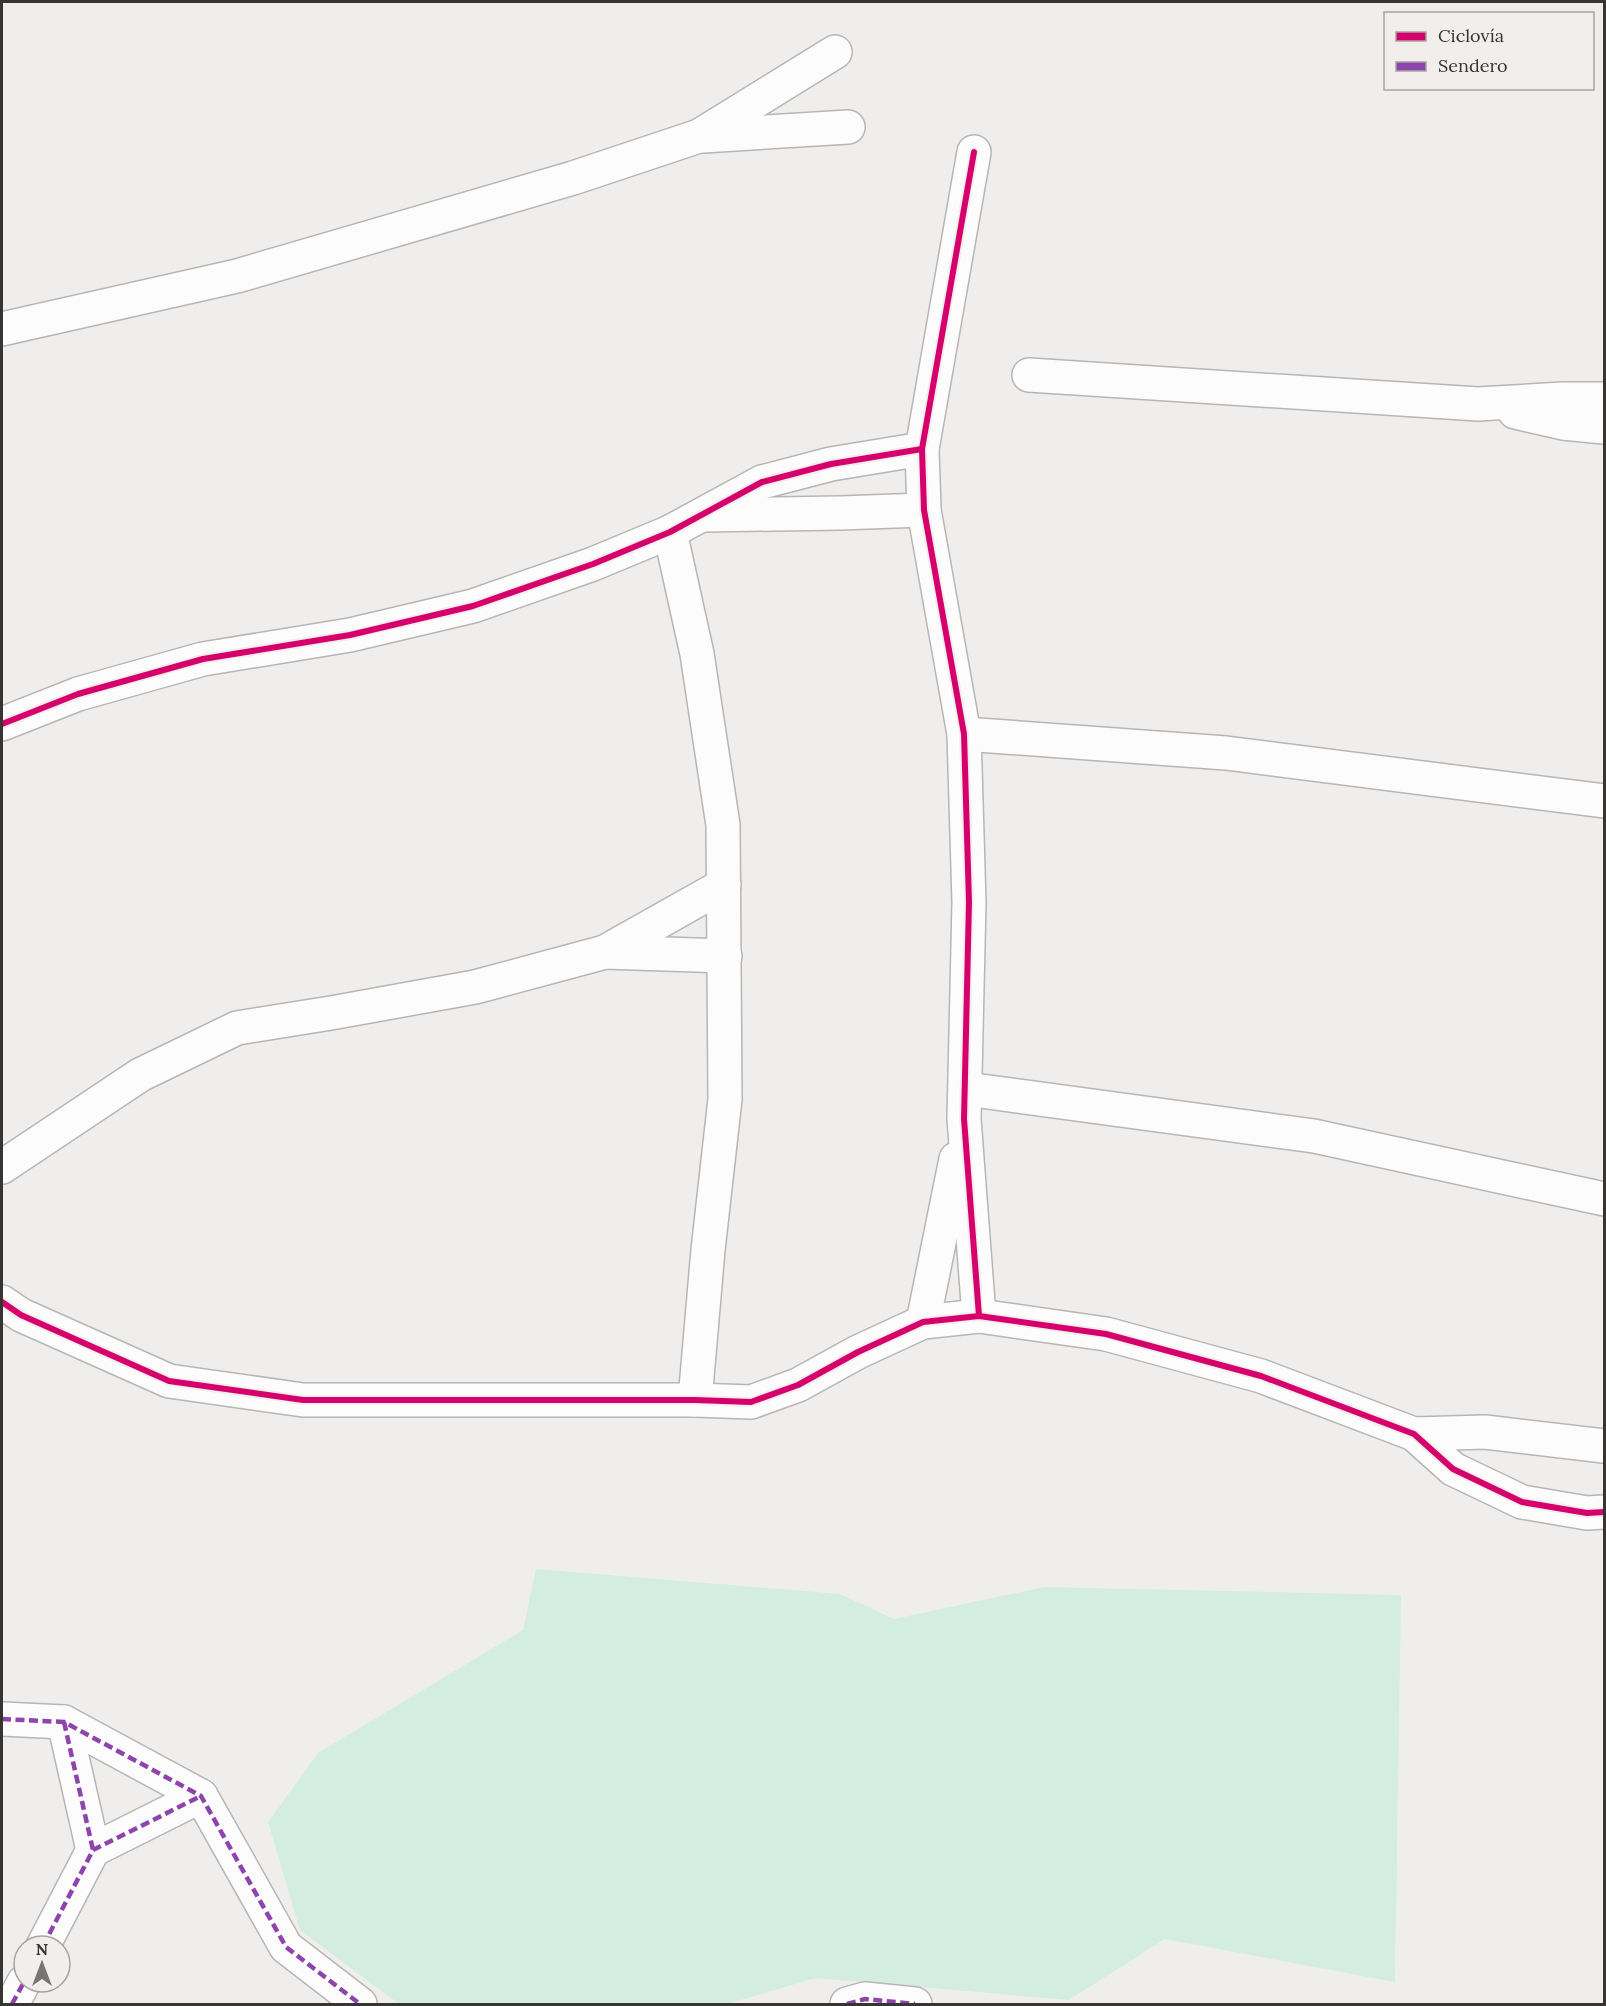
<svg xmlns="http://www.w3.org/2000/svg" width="1606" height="2006" font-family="Lora,serif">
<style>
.green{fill:#d3eee0}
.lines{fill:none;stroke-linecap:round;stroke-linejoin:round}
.minor-casing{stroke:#b7b6b4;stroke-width:36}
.minor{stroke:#fdfcfc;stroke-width:33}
.quiet{stroke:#8e44ad;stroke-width:4.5;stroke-dasharray:9 4.5;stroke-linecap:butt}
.cycleway-casing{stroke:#f1eeeb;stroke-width:10}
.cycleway{stroke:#d6006c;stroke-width:6}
</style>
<rect width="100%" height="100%" fill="#f0eeec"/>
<path class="green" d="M 536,1569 L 840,1594 L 894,1619 L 1044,1587 L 1401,1595 L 1395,1982 L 1165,1939 L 1069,2000 L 816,1978 L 727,2004 L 399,2004 L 300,1930 L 268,1822 L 318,1753 L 523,1630 Z"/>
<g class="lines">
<g class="minor-casing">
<g id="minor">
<path d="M 703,136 L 848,127"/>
<path d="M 974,152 L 922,449 L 924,510 L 964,734 L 969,902 L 964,1119 L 979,1316"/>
<path d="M 2,329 L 237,276 L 573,178 L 699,136 L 835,52"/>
<path d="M 1029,375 L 1478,404 L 1563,399 L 1604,399"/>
<path d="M 1515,412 L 1563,423 L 1604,427"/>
<path d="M 704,515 L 840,513 L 924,510"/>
<path d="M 670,532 L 697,654 L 723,825 L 725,1099 L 708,1250 L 695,1400"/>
<path d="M 2,724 L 78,694 L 203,659 L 350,635 L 473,606 L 593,564 L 670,532 L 762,482 L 831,464 L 922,449"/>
<path d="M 964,734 L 1226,753 L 1604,801"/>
<path d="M 605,952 L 725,956"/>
<path d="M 966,1089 L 1314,1136 L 1604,1199"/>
<path d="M 2,1167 L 140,1075 L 237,1028 L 331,1013 L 475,987 L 605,952 L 724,885"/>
<path d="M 2,1302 L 21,1315 L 169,1381 L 303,1400 L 695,1400 L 751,1402 L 798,1385 L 858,1352 L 923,1322 L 979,1316 L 1106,1334 L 1261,1376 L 1414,1434 L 1453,1469 L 1522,1502 L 1587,1513 L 1604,1512"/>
<path d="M 923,1322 L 956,1159"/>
<path d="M 1414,1434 L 1485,1432 L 1604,1446"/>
<path d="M 2,1719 L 64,1722 L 201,1796 L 286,1947 L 360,2004"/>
<path d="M 64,1722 L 93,1850"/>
<path d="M 43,1946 L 93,1850 L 201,1796"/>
<path d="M 12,2004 L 24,1982"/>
<path d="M 847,2004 L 865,1999 L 915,2004"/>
</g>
</g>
<use href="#minor" class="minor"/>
<g class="quiet">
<path d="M 2,1719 L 64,1722 L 201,1796 L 286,1947 L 360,2004"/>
<path d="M 64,1722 L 93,1850"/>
<path d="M 43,1946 L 93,1850 L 201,1796"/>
<path d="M 12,2004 L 24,1982"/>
<path d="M 847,2004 L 865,1999 L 915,2004"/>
</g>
<g class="cycleway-casing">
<g id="cycleway">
<path d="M 974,152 L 922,449 L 924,510 L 964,734 L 969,902 L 964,1119 L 979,1316"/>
<path d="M 2,724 L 78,694 L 203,659 L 350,635 L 473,606 L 593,564 L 670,532 L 762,482 L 831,464 L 922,449"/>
<path d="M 2,1302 L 21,1315 L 169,1381 L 303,1400 L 695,1400 L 751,1402 L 798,1385 L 858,1352 L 923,1322 L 979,1316 L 1106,1334 L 1261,1376 L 1414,1434 L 1453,1469 L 1522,1502 L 1587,1513 L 1604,1512"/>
</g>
</g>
<use href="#cycleway" class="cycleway"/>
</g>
<rect width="1606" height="2006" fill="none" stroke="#363534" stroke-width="6"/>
<rect x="1384" y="12" width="210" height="78" fill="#f1eeeb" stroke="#a6a4a2" stroke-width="1.5"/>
<rect x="1396" y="32" width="30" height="9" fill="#d6006c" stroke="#a6a4a2" stroke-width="1.5"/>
<text x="1438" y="42" font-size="18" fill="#363534">Ciclovía</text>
<rect x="1396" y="62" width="30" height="9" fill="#8e44ad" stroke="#a6a4a2" stroke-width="1.5"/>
<text x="1438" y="72" font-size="18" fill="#363534">Sendero</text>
<g transform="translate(42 1964)"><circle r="28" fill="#f1eeeb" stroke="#a6a4a2" stroke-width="1.5"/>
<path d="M0-4.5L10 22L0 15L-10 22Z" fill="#777674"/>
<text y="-9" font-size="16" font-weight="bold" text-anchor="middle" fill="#363534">N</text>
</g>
</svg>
